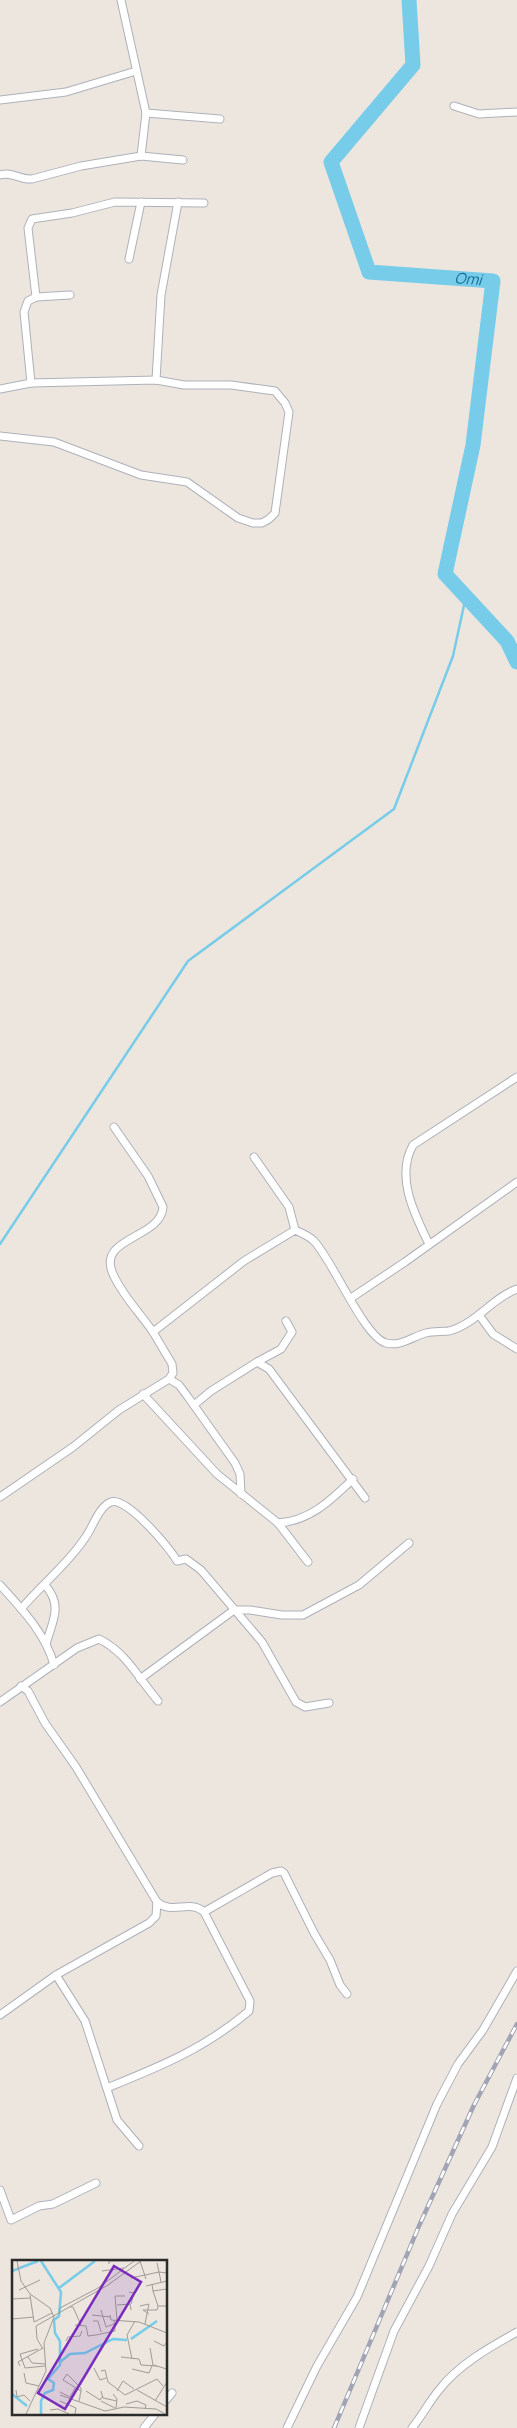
<svg xmlns="http://www.w3.org/2000/svg" width="517" height="2428" font-family="Manrope,sans-serif">
<style>
.lines{fill:none;stroke-linecap:round;stroke-linejoin:round}
.stream{stroke:#76cce9;stroke-width:2.5}
.river{stroke:#76cce9;stroke-width:15}
.minor-casing{stroke:#aeb1bb;stroke-width:9}
.minor{stroke:#fff;stroke-width:7}
.rail-casing{stroke:#a1a4b4;stroke-width:4.5}
.rail{stroke:#fff;stroke-width:2.5;stroke-dasharray:8;stroke-linecap:butt}
.labels{text-anchor:middle;stroke-width:4;stroke-linejoin:round;paint-order:stroke}
.water-label{font-size:15px;font-style:italic;fill:#146c96;stroke:#fff}
.inset-river{fill:none;stroke:#76cce9;stroke-width:2.5}
.inset-road{fill:none;stroke:#9f9b96;stroke-width:1}
.view{fill:#7b2cbf;fill-opacity:0.15;stroke:#7b2cbf;stroke-width:2.5}
.inset-edge{fill:none;stroke:#2b2b2b;stroke-width:2.5}
</style>
<rect width="100%" height="100%" fill="#ece6de"/>
<g class="lines">
<path class="stream" d="M 0,1244 L 188,961 L 394,809 L 453,656 L 466,596"/>
<path class="river" id="s1" d="M 409,0 L 413,65 L 331,162 L 369,272 L 493,281 L 473,445 L 445,574 L 507,641 L 517,662"/>
<g class="minor-casing">
<g id="minor">
<path d="M 121,0 L 146,113 L 141,156"/>
<path d="M 0,100 L 66,92 L 136,71"/>
<path d="M 454,106 L 479,114 L 517,112"/>
<path d="M 146,113 L 220,119"/>
<path d="M 0,175 C 12,171 19,180 32,179 L 81,166 L 141,156 L 183,160"/>
<path d="M 129,259 L 141,202"/>
<path d="M 36,297 L 70,295"/>
<path d="M 156,380 L 161,295 L 178,202"/>
<path d="M 31,383 L 24,312 L 28,301 L 36,297 L 28,228 L 32,219 L 72,213 L 115,202 L 204,203"/>
<path d="M 0,389 L 31,383 L 156,380 L 184,385 L 231,385 L 275,391 L 285,403 L 289,412 L 275,513 L 269,519 L 262,523 L 253,523 L 238,518 L 187,482 L 141,475 L 54,442 L 0,436"/>
<path d="M 114,1127 L 148,1176 L 163,1207 C 161,1239 96,1237 113,1274 C 122,1295 140,1313 153,1332"/>
<path d="M 254,1157 L 289,1207 L 295,1230"/>
<path d="M 429,1244 C 415,1215 395,1177 413,1145 L 517,1077"/>
<path d="M 351,1298 L 405,1262 L 517,1182"/>
<path d="M 479,1315 L 493,1334 L 517,1349"/>
<path d="M 257,1362 L 281,1349 L 292,1332 L 286,1321"/>
<path d="M 169,1379 L 179,1385 L 188,1397 L 235,1463 L 240,1474 L 241,1494"/>
<path d="M 143,1394 L 217,1474 L 278,1523 C 310,1521 331,1500 353,1479"/>
<path d="M 194,1405 L 211,1391 L 257,1362 L 269,1369 L 365,1498"/>
<path d="M 0,1497 L 73,1447 L 119,1410 L 169,1379 L 173,1373 L 172,1364 L 153,1332 L 244,1261 L 295,1230 C 302,1233 309,1236 314,1241 C 333,1261 364,1337 386,1343 C 400,1347 414,1336 426,1333 C 434,1331 442,1332 449,1331 C 476,1324 492,1298 517,1289"/>
<path d="M 278,1523 L 308,1562"/>
<path d="M 0,1585 C 21,1608 46,1634 54,1665"/>
<path d="M 45,1585 C 63,1605 53,1620 46,1644"/>
<path d="M 21,1609 C 41,1585 67,1565 85,1538 C 92,1529 99,1506 111,1502 C 126,1496 170,1548 177,1561 L 186,1559 L 201,1570 L 262,1642 L 296,1702 L 305,1707 L 329,1703"/>
<path d="M 140,1679 L 234,1610 L 250,1610 L 282,1615 L 303,1615 L 359,1585 L 409,1543"/>
<path d="M 21,1686 L 28,1691 L 45,1723 L 76,1767 L 157,1902 C 172,1915 190,1899 204,1912 L 250,2001 L 249,2011 C 204,2049 161,2066 107,2088"/>
<path d="M 0,1702 L 77,1648 L 99,1639 C 126,1652 139,1679 158,1701"/>
<path d="M 204,1912 L 272,1873 L 281,1871 L 284,1873 L 314,1933 L 330,1960 L 340,1985 L 347,1994"/>
<path d="M 56,1975 L 85,2021 L 117,2120 L 139,2146"/>
<path d="M 0,2015 L 56,1975 L 149,1923 L 156,1916 L 157,1902"/>
<path d="M 0,2190 L 11,2220 L 39,2206 L 53,2204 L 96,2183"/>
<path d="M 166,2400 L 172,2393"/>
<path d="M 144,2428 L 155,2414"/>
<path d="M 287,2428 L 317,2366 L 357,2297 L 437,2104 L 458,2064 L 483,2030 L 517,1971"/>
<path d="M 359,2428 L 394,2331 L 429,2266 L 452,2214 L 492,2147 L 517,2078"/>
<path d="M 412,2428 C 422,2416 429,2402 439,2390 C 458,2365 490,2347 517,2332"/>
</g>
</g>
<use href="#minor" class="minor"/>
<g class="rail-casing">
<path id="rail" d="M 334,2428 L 419,2226 L 474,2105 L 517,2024"/>
</g>
<use href="#rail" class="rail"/>
</g>
<g class="labels">
<g class="water-label">
<text dy="5" stroke="none"><textPath href="#s1" startOffset="408">Omi</textPath></text>
</g>
</g>
<g transform="translate(12 2260)">
<rect width="155" height="155" fill="#ece6de"/>
<path class="inset-river" d="M 0,11 L 26,1M 47,28 L 83,1M 119,79 L 145,61M 47,103 L 58,94 L 73,93 L 101,79 L 115,80M 0,134 L 15,146M 29,154 L 29,141 L 33,133 L 41,130 L 42,123 L 36,119 L 48,105 L 48,81 L 43,73 L 42,60 L 47,56 L 49,32 L 29,1"/>
<path class="inset-road" d="M 5,1 L 9,21 L 18,34 L 38,48 L 42,57 L 32,83 L 34,111 L 14,154M 128,1 L 134,19M 145,3 L 147,12 L 155,13M 97,4 L 97,1 L 117,1M 90,11 L 112,8M 119,18 L 147,12 L 149,22M 140,24 L 141,31 L 155,29M 134,26 L 155,21M 7,30 L 28,20M 141,31 L 146,46 L 155,46M 117,32 L 122,33 L 119,44M 18,35 L 22,62 L 40,53M 0,39 L 19,38M 105,45 L 118,44 L 119,50M 128,46 L 137,44 L 133,64M 58,47 L 61,47 L 69,65M 89,50 L 94,67 L 102,64M 47,54 L 48,48 L 86,28 L 122,1M 137,54 L 131,50 L 145,50 L 146,46M 80,55 L 98,57M 98,55 L 99,60 L 127,62 L 155,73M 0,59 L 22,57M 105,60 L 103,36 L 113,36M 81,61 L 86,61 L 89,72M 63,65 L 74,66 L 76,76 L 84,75 L 103,71 L 102,60M 54,81 L 56,77 L 68,76 L 70,71M 142,81 L 152,86 L 155,82M 138,88 L 141,105 L 155,109M 26,89 L 8,94 L 13,108 L 33,106M 31,89 L 25,79 L 24,66 L 96,25 L 129,1M 16,97 L 20,103 L 33,104M 109,97 L 127,99 L 129,105 L 145,106M 120,99 L 115,75 L 123,61M 8,106 L 6,102 L 31,88M 82,108 L 88,120 L 94,118M 120,109 L 137,113 L 140,106M 89,111 L 93,110 L 96,122 L 113,135M 12,113 L 14,123 L 27,126M 4,130 L 5,137 L 12,135 L 18,141M 125,130 L 155,147M 74,131 L 88,140 L 90,137M 89,131 L 91,138 L 105,141M 105,131 L 111,121 L 122,129M 48,132 L 58,137 L 63,128M 101,134 L 105,139 L 104,148M 48,135 L 93,151 L 112,147 L 144,149 L 153,154M 113,135 L 145,119 L 151,126M 48,141 L 64,148 L 63,154M 67,141 L 68,137 L 68,135 L 69,132 L 69,128 L 55,114 L 51,120 L 69,131M 89,141 L 103,148M 143,141 L 155,122M 114,144 L 125,141 L 134,145 L 133,149M 38,150 L 46,149 L 57,154"/>
<path class="view" d="M 102,6 L 129,22 L 53,149 L 26,133 Z"/>
<rect width="155" height="155" class="inset-edge"/>
</g>
</svg>
